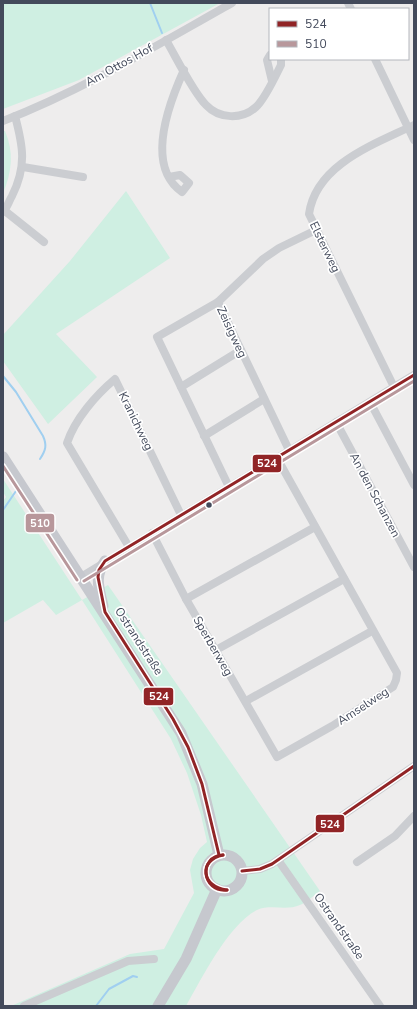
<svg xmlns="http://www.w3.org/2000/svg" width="417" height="1009" font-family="'Nunito Sans',sans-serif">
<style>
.green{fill:#cfefe2}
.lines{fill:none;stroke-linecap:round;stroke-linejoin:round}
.stream{stroke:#a0cff0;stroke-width:2}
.minor{stroke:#cbcdd1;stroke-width:8}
.major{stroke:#c6c8ce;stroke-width:11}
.bus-1-casing{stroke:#fff;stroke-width:6}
.bus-2-casing{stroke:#fff;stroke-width:6}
.bus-1{stroke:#912426;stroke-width:3}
.bus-2{stroke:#b8979b;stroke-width:3}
.bus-dot{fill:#434a5b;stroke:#fff;stroke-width:1.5}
.labels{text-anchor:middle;stroke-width:3.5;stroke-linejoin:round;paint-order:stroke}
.street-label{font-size:12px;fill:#434a5b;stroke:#fff}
.line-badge{stroke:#fff;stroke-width:1.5}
.badge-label{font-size:11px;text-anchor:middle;font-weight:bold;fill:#fff}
</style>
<rect width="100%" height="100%" fill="#eeeded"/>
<g class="green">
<path d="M 3,3 L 220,3 L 79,80 L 3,109 Z"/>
<path d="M 3,131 L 5,131 C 14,152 12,172 3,193 Z"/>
<path d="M 126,191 L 170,258 L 56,334 L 97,377 L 48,424 L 3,361 L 3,335 L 70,261 Z"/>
<path d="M 3,479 L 82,600 L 108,585 L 320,891 C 314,895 307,902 300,905 C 287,911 270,904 257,910 C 228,925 202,978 186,1006 L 11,1006 L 130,954 L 164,949 L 194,893 L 190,870 L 193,859 L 200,848 L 207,842 L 201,815 L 187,773 L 171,739 L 82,600 L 56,615 L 43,600 L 3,623 L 3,501 L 6,497 L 3,492 Z"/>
</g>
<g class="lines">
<g class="stream">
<path d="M 150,3 L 162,33"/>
<path d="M 3,376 L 16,392 L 43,436 C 47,445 46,450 40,459"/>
<path d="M 3,510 L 16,491"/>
<path d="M 96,1006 L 109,989 L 133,976 L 137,977"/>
</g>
<g class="minor">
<path d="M 348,3 L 351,9"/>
<path d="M 166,40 C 176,57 193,92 206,105 C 219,119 242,120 256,107 C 265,99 275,77 281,65 L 281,59"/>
<path d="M 270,55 L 267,60 L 272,81"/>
<path d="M 375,59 L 414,140"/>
<path d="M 3,121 C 83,90 157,45 232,3"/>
<path d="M 23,167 L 83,177"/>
<path d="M 169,177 L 180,175 L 189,183 L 182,192 C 145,166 169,103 184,70"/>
<path d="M 5,211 L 44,242"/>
<path d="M 3,212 C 7,208 9,201 12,196 C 27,166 23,146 15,116"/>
<path d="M 218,302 L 157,337 L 229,487"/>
<path d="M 181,387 L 241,350"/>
<path d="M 394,387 L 309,214 C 316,164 375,144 414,125"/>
<path d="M 370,402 L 414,485"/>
<path d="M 336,422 L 414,567"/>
<path d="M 204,436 L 264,399"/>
<path d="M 289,450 L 218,302 L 263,259 L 279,248 L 316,230"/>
<path d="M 152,533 L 186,599 L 277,757 L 332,726 L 393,687 L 396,680 L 397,673 L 277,458"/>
<path d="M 129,547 L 67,443 C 75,419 96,395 115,379 L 181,515"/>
<path d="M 81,577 L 414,375"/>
<path d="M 186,599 L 315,527"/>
<path d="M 216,650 L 344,579"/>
<path d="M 246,701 L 372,631"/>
<path d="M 278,860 L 380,1006"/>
<path d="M 357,862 L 395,836 L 414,816"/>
<path d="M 242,871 L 260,869 L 272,864 L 414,766"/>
<path d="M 24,1006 L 128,961 L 154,959"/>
</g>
<g class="major">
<path d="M 3,457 L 181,733 L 202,784 L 219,855"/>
<path d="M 103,606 C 99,588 94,577 105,561"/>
<circle cx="224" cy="873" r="18"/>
<path d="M 158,1006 L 186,959 L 217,889"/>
</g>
<g class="bus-1-casing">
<g id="bus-1">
<path d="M 219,855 L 202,784 L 188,747 L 173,719 L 105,612 L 98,577 L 99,570 L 105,561 L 414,375"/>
<path d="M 223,855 C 198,860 201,887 227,890"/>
<path d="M 223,855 C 198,856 202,893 227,890"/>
<path d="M 242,871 L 260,869 L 272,864 L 414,766"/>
</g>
</g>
<g class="bus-2-casing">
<g id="bus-2">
<path d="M 3,466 L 77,580"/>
<path d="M 84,581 L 414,381"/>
</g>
</g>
<use href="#bus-1" class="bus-1"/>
<use href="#bus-2" class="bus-2"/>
</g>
<circle class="bus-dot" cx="209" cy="505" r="3.5"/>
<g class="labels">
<g class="street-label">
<text transform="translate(119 65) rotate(-29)" y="4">Am Ottos Hof</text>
<text transform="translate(325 247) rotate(64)" y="4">Elsterweg</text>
<text transform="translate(232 332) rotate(65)" y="4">Zeisigweg</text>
<text transform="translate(136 421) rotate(64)" y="4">Kranichweg</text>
<text transform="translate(375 495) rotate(62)" y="4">An den Schanzen</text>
<text transform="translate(139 641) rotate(57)" y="4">Ostrandstraße</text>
<text transform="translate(213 646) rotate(60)" y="4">Sperberweg</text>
<text transform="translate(363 706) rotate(-33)" y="4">Amselweg</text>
<text transform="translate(339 926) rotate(55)" y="4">Ostrandstraße</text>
</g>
</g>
<g class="line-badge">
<rect x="252" y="454" width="30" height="19" rx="4" fill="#912426"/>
<rect x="25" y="513" width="30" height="20" rx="4" fill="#b8979b"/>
<rect x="143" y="687" width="31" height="19" rx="4" fill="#912426"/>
<rect x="315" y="814" width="30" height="19" rx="4" fill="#912426"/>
</g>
<g class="badge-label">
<text x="267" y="467">524</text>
<text x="40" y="527">510</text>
<text x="159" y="700">524</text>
<text x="330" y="828">524</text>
</g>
<rect width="417" height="1009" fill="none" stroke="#434a5b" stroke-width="8"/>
<rect x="269" y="8" width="140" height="52" fill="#ffffff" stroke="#b4b7bd"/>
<rect x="277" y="21" width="20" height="6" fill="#912426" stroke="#b4b7bd"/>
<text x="305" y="28" font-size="12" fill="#434a5b">524</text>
<rect x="277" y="41" width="20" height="6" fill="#b8979b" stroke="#b4b7bd"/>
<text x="305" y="48" font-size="12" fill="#434a5b">510</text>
</svg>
